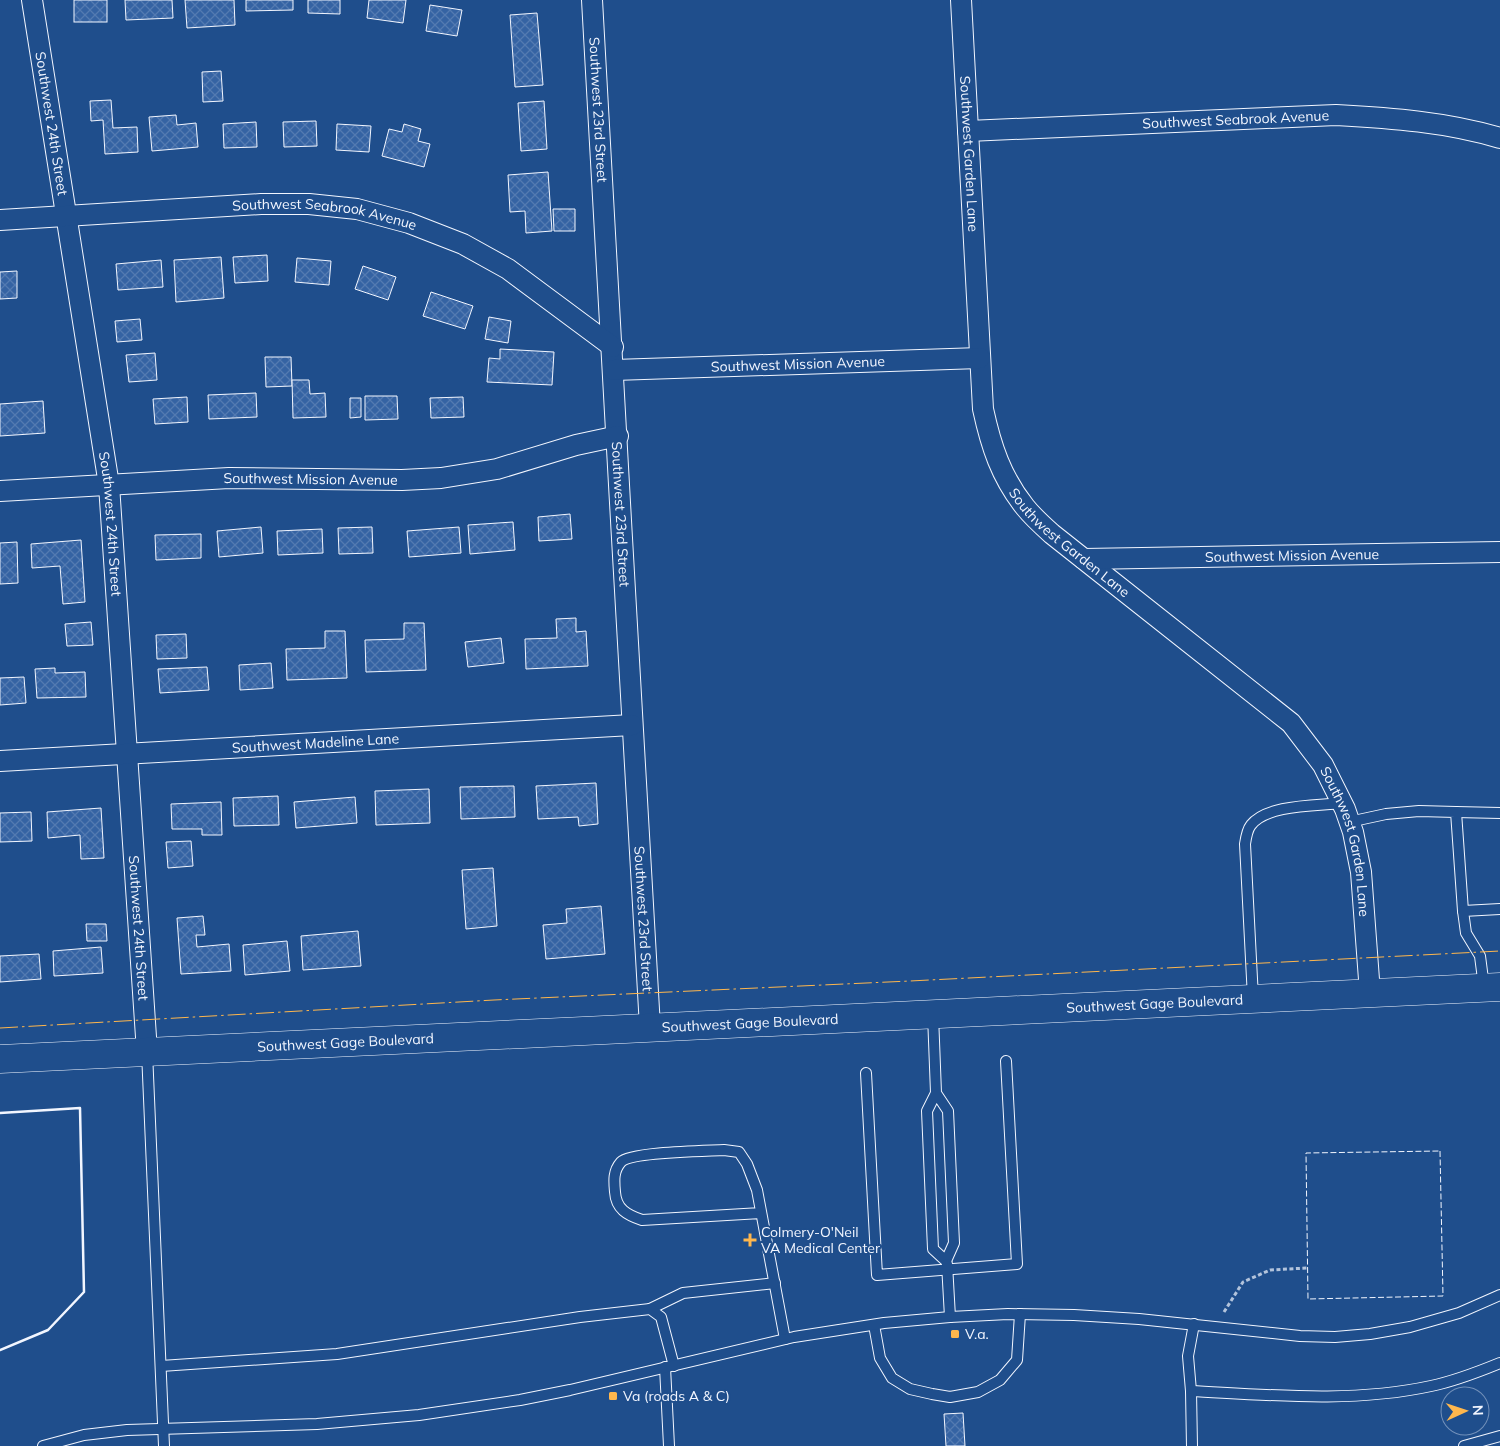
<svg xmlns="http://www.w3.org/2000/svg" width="1500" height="1446" font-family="Mulish,sans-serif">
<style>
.building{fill:url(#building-cross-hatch);stroke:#f2f6ff}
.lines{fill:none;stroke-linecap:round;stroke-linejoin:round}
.service-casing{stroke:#f2f6ff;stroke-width:12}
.minor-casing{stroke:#f2f6ff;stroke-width:22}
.secondary-casing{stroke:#f2f6ff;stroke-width:29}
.path{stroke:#b3c4dc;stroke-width:3;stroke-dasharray:4 2.5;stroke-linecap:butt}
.service{stroke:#1f4e8c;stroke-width:10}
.minor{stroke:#1f4e8c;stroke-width:20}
.secondary{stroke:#1f4e8c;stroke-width:28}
.fence{stroke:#f2f6ff;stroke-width:1;stroke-dasharray:6 2.5;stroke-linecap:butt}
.wall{stroke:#f2f6ff;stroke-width:2.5}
.power{stroke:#ffb74d;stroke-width:1;stroke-dasharray:18 4 2.5 4;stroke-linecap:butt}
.poi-dot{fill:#ffb74d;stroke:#1f4e8c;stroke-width:2}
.labels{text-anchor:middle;stroke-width:4;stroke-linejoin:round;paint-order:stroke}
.street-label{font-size:14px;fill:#f2f6ff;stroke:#1f4e8c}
.poi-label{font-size:14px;fill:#f2f6ff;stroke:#1f4e8c;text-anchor:start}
</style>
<defs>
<pattern id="building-cross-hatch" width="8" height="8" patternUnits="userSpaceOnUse" patternTransform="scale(1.25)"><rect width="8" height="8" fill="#3563a3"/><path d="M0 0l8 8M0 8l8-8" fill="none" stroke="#537ab1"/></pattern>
</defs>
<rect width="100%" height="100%" fill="#1f4e8c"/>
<g class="building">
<rect x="74" y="0" width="33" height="22"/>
<path d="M 125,0 L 172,0 L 173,18 L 126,20 Z"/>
<path d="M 185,0 L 234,0 L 235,25 L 187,28 Z"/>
<path d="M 246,0 L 293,0 L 293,10 L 246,11 Z"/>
<path d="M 308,0 L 340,0 L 340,14 L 308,13 Z"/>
<path d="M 369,0 L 406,0 L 403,23 L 367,18 Z"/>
<path d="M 430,5 L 462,10 L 457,36 L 426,31 Z"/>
<path d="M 537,13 L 543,85 L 515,87 L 510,15 Z"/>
<path d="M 221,71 L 223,101 L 203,102 L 202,72 Z"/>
<path d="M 111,100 L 113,128 L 137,127 L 138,152 L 105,154 L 103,120 L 91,121 L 90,101 Z"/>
<path d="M 544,101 L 547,149 L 521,151 L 518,103 Z"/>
<path d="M 176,115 L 177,125 L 196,123 L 198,147 L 152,151 L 149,117 Z"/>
<path d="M 316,121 L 317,146 L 284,147 L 283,122 Z"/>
<path d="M 256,122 L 257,147 L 224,148 L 223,124 Z"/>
<path d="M 337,124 L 371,126 L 369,152 L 336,150 Z"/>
<path d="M 404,124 L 421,129 L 418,141 L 430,144 L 424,167 L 382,156 L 389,129 L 402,132 Z"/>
<path d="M 548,172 L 552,231 L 526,233 L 525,211 L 510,212 L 508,175 Z"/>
<path d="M 553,209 L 575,209 L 575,231 L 554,231 Z"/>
<path d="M 267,255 L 268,281 L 235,283 L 233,257 Z"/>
<path d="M 221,257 L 224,298 L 176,302 L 174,260 Z"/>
<path d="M 297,258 L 331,261 L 329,285 L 295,282 Z"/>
<path d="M 161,260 L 163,287 L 118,290 L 116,264 Z"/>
<path d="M 363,266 L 396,277 L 388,300 L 355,289 Z"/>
<path d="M 17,271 L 17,298 L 0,299 L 0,272 Z"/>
<path d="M 431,292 L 473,306 L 465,329 L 423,316 Z"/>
<path d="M 489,317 L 511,321 L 508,343 L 485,339 Z"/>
<path d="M 140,319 L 142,340 L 117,342 L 115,321 Z"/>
<path d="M 500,349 L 554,352 L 552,385 L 487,382 L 489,358 L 500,359 Z"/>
<path d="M 155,353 L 157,380 L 129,382 L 126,355 Z"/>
<path d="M 265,357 L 291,357 L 292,386 L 266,387 Z"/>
<path d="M 292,380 L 309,380 L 310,394 L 325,393 L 326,417 L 293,418 Z"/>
<path d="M 256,393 L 257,417 L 209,419 L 208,395 Z"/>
<path d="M 365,396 L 397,396 L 398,419 L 365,420 Z"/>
<path d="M 187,397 L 188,422 L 155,424 L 153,399 Z"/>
<path d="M 463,397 L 464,417 L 431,418 L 430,398 Z"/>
<path d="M 350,398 L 361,398 L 361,417 L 350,418 Z"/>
<path d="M 43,401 L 45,433 L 0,436 L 0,404 Z"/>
<path d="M 570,514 L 572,539 L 539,541 L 538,517 Z"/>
<path d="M 513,522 L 515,550 L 470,554 L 468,525 Z"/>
<path d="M 261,527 L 263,553 L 219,557 L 217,531 Z"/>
<path d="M 372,527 L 373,553 L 339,554 L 338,528 Z"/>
<path d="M 459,527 L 461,553 L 409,557 L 407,531 Z"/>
<path d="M 322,529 L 323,553 L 278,555 L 277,531 Z"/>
<path d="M 201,534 L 201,558 L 156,560 L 155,535 Z"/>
<path d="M 81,540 L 85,602 L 63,604 L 60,566 L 32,568 L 31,544 Z"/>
<path d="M 17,542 L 18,583 L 0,584 L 0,543 Z"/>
<path d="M 576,618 L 576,632 L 586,631 L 588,666 L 526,669 L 525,639 L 557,638 L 556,619 Z"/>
<path d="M 91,622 L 93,645 L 67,646 L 65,624 Z"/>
<path d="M 404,623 L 424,623 L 426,670 L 366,672 L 365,640 L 404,639 Z"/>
<path d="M 325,631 L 345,631 L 347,678 L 287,680 L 286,649 L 325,648 Z"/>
<path d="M 186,634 L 187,658 L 157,659 L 156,635 Z"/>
<path d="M 501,638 L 504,663 L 468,667 L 465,642 Z"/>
<path d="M 271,663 L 273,688 L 240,690 L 239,665 Z"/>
<path d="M 207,667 L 209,690 L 160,693 L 158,669 Z"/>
<path d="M 55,668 L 55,673 L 85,672 L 86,697 L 37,698 L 35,669 Z"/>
<path d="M 24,677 L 26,703 L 0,705 L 0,678 Z"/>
<path d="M 596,783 L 598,824 L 579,826 L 578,817 L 538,819 L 536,786 Z"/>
<path d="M 514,786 L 515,817 L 461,819 L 460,787 Z"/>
<path d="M 429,789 L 430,823 L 376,825 L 375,791 Z"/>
<path d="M 278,796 L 279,825 L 234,826 L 233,798 Z"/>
<path d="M 355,797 L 357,823 L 296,828 L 294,802 Z"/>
<path d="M 221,802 L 222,835 L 202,835 L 202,829 L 172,829 L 171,804 Z"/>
<path d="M 101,808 L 104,858 L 81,859 L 80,835 L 48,838 L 47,812 Z"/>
<path d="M 31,812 L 32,841 L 0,842 L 0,813 Z"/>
<path d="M 191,841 L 193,866 L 168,868 L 166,842 Z"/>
<path d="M 493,868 L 497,926 L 466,929 L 462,870 Z"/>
<path d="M 601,906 L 605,954 L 546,959 L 543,925 L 567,923 L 566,909 Z"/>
<path d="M 203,916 L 205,935 L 196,935 L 197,947 L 229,944 L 231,971 L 181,974 L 177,918 Z"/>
<path d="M 86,924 L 106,924 L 107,941 L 87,941 Z"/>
<path d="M 358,931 L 361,966 L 303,970 L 301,936 Z"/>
<path d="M 287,941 L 290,971 L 245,975 L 243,945 Z"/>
<path d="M 101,947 L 103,973 L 54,976 L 53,951 Z"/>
<path d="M 39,954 L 41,979 L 0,982 L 0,956 Z"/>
<path d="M 963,1413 L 965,1446 L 946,1446 L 944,1414 Z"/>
</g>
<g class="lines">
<g class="service-casing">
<g id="service">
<path d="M 1456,812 L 1500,813"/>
<path d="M 1349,822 L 1386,814 L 1419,811 L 1456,812 L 1463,911"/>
<path d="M 1484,987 L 1480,956 L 1466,933 L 1463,911 L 1500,909"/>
<path d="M 1253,998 L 1245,844 C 1246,837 1247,830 1251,825 C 1267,804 1318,806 1342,803"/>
<path d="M 933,1015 L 936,1093 L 927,1111 L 933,1249 L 946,1261 L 954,1243 L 948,1111 L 936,1093"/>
<path d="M 147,1052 L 164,1446"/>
<path d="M 866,1073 L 877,1275 L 1017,1264 L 1006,1061"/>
<path d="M 761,1213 L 642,1220 C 627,1215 616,1209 615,1192 C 614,1181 613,1171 621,1162 C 630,1152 707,1151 724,1150 L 739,1152 L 747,1164 L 757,1190 L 785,1339"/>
<path d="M 947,1264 L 950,1317"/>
<path d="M 650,1309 L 683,1293 L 775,1283"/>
<path d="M 874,1325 L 880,1358 L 892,1378 L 910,1389 L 932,1394 L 950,1397 L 978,1392 L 1000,1380 L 1017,1360 L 1020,1314"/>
<path d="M 161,1366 L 337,1354 L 580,1317 L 650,1309 L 661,1317 L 674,1366"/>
<path d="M 665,1367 L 669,1446"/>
<path d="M 1191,1391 C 1270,1395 1353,1403 1431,1386 C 1455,1381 1478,1372 1500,1363"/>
<path d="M 43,1446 L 84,1435 L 127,1430 L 317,1424 L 419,1415 L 520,1400 L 570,1390 L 794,1337 L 884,1323 L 950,1317 L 1008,1314 L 1074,1315 L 1139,1319 L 1300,1336 L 1335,1337 L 1370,1334 L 1410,1327 L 1459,1313 L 1500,1295"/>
<path d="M 1192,1446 L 1191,1391 L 1188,1356 L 1194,1324"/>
<path d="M 1464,1446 L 1500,1436"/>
</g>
</g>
<g class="minor-casing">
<g id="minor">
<path id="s1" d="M 32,0 L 109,485 L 147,1052"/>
<path id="s2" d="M 592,0 C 612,342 629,685 650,1027"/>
<path id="s3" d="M 961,0 L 983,409 C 991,446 1001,477 1025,507 C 1033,517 1043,526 1052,534 L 1291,723 L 1323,765 L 1345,809 L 1353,832 L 1361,872 L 1370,993"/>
<path id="s4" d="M 968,131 L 1336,115 C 1391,118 1447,122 1500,138"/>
<path id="s5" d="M 0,220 L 261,204 L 309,204 L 357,209 L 409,223 L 463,244 L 508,269 L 613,347"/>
<path id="s6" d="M 614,370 L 980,358"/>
<path id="s7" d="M 0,491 L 229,478 L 402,480 L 441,478 L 497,469 L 576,445 L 618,436"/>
<path id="s8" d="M 1084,559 L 1500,552"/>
<path id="s9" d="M 0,761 L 632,725"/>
</g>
</g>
<g class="secondary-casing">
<g id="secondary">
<path id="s10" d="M 0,1059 L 1500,987"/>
</g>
</g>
<path class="path" d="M 1224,1312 L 1243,1282 L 1270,1270 L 1307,1268"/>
<use href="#service" class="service"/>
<use href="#minor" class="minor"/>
<use href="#secondary" class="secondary"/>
<path class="fence" d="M 1440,1151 L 1443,1296 L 1308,1299 L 1306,1153 Z"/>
<path class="wall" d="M 0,1113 L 80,1108 L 84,1292 L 48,1330 L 0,1350"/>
<path class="power" d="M 0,1028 L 494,1000 L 910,981 L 1500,951"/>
</g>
<g class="poi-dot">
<path d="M747.5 1232.5h5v5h5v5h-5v5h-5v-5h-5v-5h5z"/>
<rect x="950" y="1329" width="10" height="10" rx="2.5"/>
<rect x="608" y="1391" width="10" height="10" rx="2.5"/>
</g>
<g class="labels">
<g class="street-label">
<text dy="5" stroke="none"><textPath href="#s2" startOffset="110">Southwest 23rd Street</textPath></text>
<text dy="5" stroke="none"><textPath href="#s4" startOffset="268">Southwest Seabrook Avenue</textPath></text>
<text dy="5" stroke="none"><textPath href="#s1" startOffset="125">Southwest 24th Street</textPath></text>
<text dy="5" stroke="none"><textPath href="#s3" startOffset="154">Southwest Garden Lane</textPath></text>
<text dy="5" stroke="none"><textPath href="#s5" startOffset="326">Southwest Seabrook Avenue</textPath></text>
<text dy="5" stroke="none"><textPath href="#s6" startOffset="184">Southwest Mission Avenue</textPath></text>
<text dy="5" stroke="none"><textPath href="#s7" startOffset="311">Southwest Mission Avenue</textPath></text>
<text dy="5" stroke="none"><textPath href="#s2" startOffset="515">Southwest 23rd Street</textPath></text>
<text dy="5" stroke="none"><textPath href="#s1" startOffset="530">Southwest 24th Street</textPath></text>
<text dy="5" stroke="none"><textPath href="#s3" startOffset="574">Southwest Garden Lane</textPath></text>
<text dy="5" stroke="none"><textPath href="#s8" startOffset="208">Southwest Mission Avenue</textPath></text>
<text dy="5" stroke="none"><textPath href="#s9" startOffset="316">Southwest Madeline Lane</textPath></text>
<text dy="5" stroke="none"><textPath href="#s3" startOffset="994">Southwest Garden Lane</textPath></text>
<text dy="5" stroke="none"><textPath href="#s2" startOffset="920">Southwest 23rd Street</textPath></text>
<text dy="5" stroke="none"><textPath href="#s1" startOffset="935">Southwest 24th Street</textPath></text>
<text dy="5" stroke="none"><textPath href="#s10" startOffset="1156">Southwest Gage Boulevard</textPath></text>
<text dy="5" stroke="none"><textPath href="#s10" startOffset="751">Southwest Gage Boulevard</textPath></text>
<text dy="5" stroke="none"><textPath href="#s10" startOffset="346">Southwest Gage Boulevard</textPath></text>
</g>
<g class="poi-label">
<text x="761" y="1237">Colmery-O'Neil<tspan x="761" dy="16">VA Medical Center</tspan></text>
<text x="965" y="1339">V.a.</text>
<text x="623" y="1401">Va (roads A &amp; C)</text>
</g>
</g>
<g transform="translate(1465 1411) rotate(87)"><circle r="24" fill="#1f4e8c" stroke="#7391ba"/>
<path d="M0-4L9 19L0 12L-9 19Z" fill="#ffb74d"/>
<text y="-8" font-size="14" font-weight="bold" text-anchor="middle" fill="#f2f6ff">N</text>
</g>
</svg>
